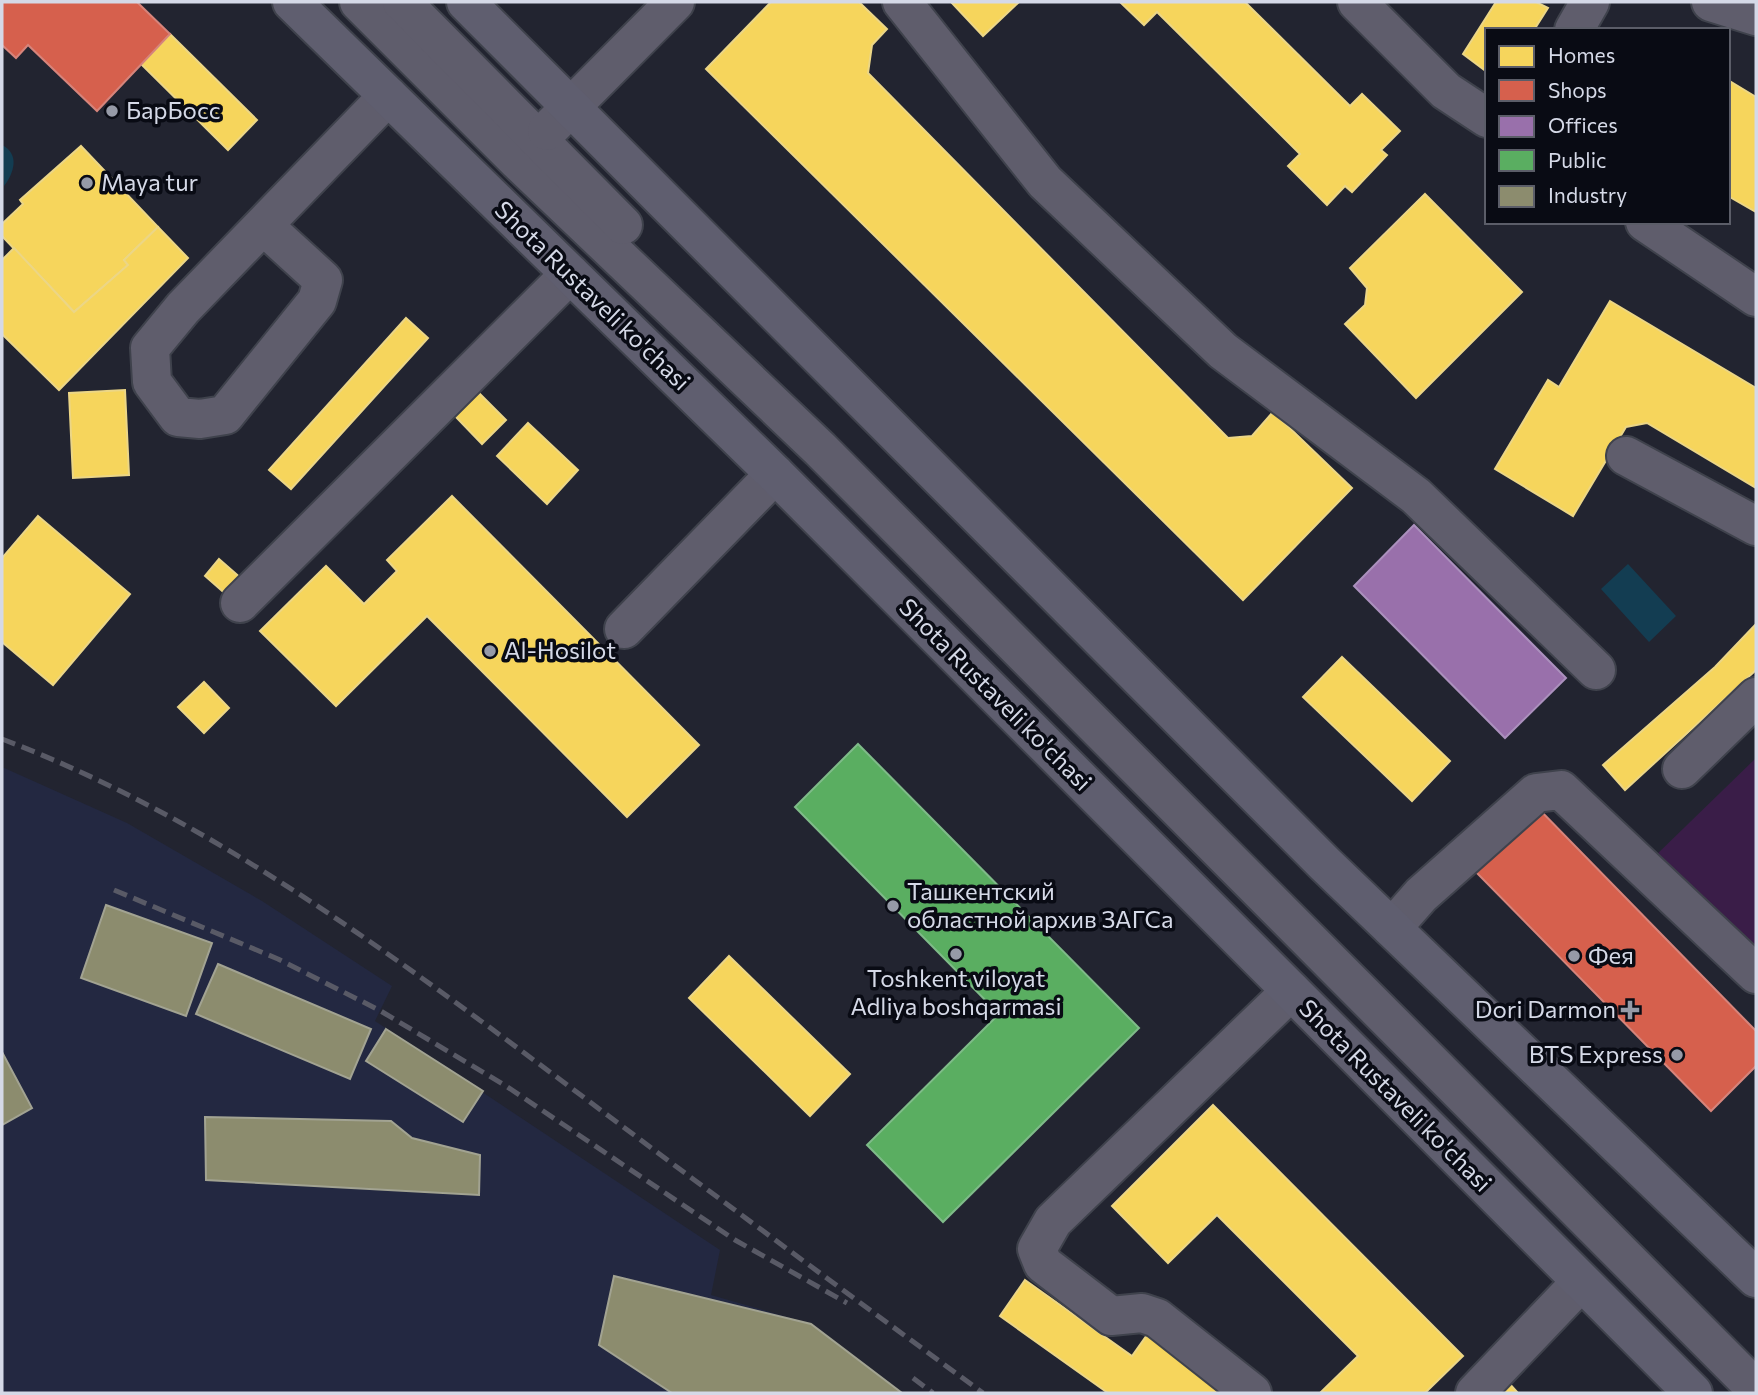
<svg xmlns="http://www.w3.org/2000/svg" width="1758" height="1395" font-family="Commissioner,sans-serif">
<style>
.built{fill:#232841}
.green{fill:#3a1d48}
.water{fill:#133d52}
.homes{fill:#f6d55c;stroke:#ecd686;stroke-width:2}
.shops{fill:#d6604d;stroke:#d6847b;stroke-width:2}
.offices{fill:#9970ab;stroke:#ab90bd;stroke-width:2}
.public{fill:#5aae61;stroke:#7fbb89;stroke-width:2}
.industry{fill:#8c8c6e;stroke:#a2a392;stroke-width:2}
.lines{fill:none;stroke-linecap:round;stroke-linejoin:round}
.minor-casing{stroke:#3f424c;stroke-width:42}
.major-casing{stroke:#3f424c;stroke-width:42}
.minor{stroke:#5f5d6c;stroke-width:38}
.major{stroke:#5f5e6f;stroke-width:38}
.rail{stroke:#595a66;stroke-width:5;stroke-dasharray:14 7;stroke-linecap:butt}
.poi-dot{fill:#969aa7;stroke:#090b14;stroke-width:2.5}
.labels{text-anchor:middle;stroke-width:7;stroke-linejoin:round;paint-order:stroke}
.poi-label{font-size:24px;fill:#d5d9e7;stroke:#090b14;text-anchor:start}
.street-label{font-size:24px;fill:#d5d9e7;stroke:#090b14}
</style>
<rect width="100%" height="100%" fill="#222430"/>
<path class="built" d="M 2,767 L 127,823 L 262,901 L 392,986 L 375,1021 L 720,1250 L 711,1295 L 811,1324 L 902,1393 L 2,1393 Z"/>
<path class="green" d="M 1756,758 L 1756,964 L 1652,859 Z"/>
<g class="water">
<path d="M 2,145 C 20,154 14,173 4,186 Z"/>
<path d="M 1628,564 L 1676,616 L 1649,642 L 1601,589 Z"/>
</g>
<g class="homes">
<path d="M 771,2 L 859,2 L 887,29 L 872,45 L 868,73 L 1228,438 L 1252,436 L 1273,412 L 1352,488 L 1243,600 L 706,69 Z"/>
<path d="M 951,2 L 1019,2 L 983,36 Z"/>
<path d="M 1120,2 L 1245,2 L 1350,106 L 1362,94 L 1400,131 L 1381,150 L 1387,155 L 1352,192 L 1345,186 L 1327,205 L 1288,166 L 1300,154 L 1157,12 L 1144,25 Z"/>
<path d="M 1496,2 L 1536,2 L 1548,8 L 1534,30 L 1487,30 L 1487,72 L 1463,54 Z"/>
<path d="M 170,34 L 257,120 L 228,150 L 141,64 Z"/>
<path d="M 1728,80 L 1756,97 L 1756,212 L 1728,196 Z"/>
<path d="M 81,146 L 158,227 L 124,260 L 128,265 L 74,312 L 2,236 L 2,224 L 23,204 L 20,200 Z"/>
<path d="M 1425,194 L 1522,292 L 1416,398 L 1345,324 L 1365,305 L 1367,288 L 1350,268 Z"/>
<path d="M 158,227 L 188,258 L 59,390 L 2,334 L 2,260 L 14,248 L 74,312 L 128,265 L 124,260 Z"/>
<path d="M 1610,301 L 1756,388 L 1756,488 L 1647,423 L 1626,427 L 1573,516 L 1495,469 L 1548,380 L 1559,387 Z"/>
<path d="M 406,318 L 428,338 L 291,489 L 269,470 Z"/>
<path d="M 125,390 L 129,475 L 73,478 L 69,393 Z"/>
<path d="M 477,391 L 506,420 L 482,444 L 454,415 Z"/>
<path d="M 528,423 L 578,470 L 547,504 L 497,456 Z"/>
<path d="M 452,496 L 699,745 L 627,817 L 427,616 L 336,706 L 260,631 L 326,566 L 364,604 L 397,571 L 387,560 Z"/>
<path d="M 38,516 L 130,594 L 53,685 L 2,642 L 2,558 Z"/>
<path d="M 219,559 L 242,579 L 228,596 L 205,576 Z"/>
<path d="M 1756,624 L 1756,670 L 1625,790 L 1603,765 L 1715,667 Z"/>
<path d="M 1342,657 L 1450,761 L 1412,801 L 1303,697 Z"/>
<path d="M 204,682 L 229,708 L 204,733 L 178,707 Z"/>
<path d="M 729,956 L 850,1074 L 810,1116 L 689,998 Z"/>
<path d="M 1213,1105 L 1463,1356 L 1425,1393 L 1320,1393 L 1358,1356 L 1217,1215 L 1168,1263 L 1112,1206 Z"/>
<path d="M 1025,1280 L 1132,1356 L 1147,1335 L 1226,1393 L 1108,1393 L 1000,1316 Z"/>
<path d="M 1507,1381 L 1518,1393 L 1495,1393 Z"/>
</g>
<g class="shops">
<path d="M 2,2 L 137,2 L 170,34 L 97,111 L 28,45 L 16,58 L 2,45 Z"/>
<path d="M 1535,805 L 1756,1031 L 1756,1066 L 1711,1111 L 1472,868 Z"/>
</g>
<path class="offices" d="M 1414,525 L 1566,678 L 1505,738 L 1354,586 Z"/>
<path class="public" d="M 858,744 L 1139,1028 L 943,1222 L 867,1145 L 999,1014 L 795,807 Z"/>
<g class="industry">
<path d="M 106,905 L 212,943 L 186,1016 L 81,978 Z"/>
<path d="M 218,964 L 371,1029 L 350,1079 L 196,1014 Z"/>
<path d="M 386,1029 L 483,1091 L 463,1122 L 366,1061 Z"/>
<path d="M 2,1052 L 32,1108 L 2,1125 Z"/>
<path d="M 205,1117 L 391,1121 L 412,1138 L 480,1155 L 479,1195 L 206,1180 Z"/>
<path d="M 614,1276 L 811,1324 L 902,1393 L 672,1393 L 599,1345 Z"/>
</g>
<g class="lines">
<g class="minor-casing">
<g id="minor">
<path d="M 359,2 L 518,161 L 820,449 L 1756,1389"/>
<path d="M 402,2 L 623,225"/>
<path d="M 902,2 L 1045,182 L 1223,351 L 1416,496 L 1596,670"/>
<path d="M 1357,2 L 1446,91 L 1487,118"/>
<path d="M 1711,2 L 1756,16"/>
<path d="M 1574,30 L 1590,2"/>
<path d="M 547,131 L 675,2"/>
<path d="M 1645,222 L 1756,297"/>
<path d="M 265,227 L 323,280 L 317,301 L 225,415 L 200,419 L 178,417 L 152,382 L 150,348 L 183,308 L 388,96"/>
<path d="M 1626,456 L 1756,526"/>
<path d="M 240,603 L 570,274"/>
<path d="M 624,629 L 775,474"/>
<path d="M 1682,769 L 1756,697"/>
<path d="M 1392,928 L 1421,895 L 1536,793 L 1561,790 L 1756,974"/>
<path d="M 1252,1393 L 1157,1318 L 1142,1313 L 1111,1316 L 1043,1264 L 1037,1249 L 1053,1221 L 1291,991"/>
<path d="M 1475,1393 L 1580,1283"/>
</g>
</g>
<g class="major-casing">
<g id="major">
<path d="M 292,2 L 775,474 L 1693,1393"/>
<path d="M 466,2 L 1325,864 L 1756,1278"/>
</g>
</g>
<use href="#minor" class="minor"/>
<use href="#major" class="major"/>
<g class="rail">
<path d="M 2,739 C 207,817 383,948 558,1078 C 699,1184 841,1289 983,1393"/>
<path d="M 114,890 L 278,959 L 379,1010 L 506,1086 L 735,1240 L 847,1303"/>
<path d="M 913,1378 L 933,1393"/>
</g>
</g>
<g class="poi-dot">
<circle cx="112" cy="111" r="7"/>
<circle cx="87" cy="183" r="7"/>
<circle cx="490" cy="651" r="7"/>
<circle cx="893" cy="906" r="7"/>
<circle cx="956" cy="954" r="7"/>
<circle cx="1574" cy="956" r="7"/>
<path d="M1626.5 999.5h7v7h7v7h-7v7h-7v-7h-7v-7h7z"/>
<circle cx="1677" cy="1055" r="7"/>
</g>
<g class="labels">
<g class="poi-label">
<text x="126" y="119">БарБосс</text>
<text x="101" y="191">Maya tur</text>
<text x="504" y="659">Al-Hosilot</text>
<text x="907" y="900">Ташкентский<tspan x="907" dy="28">областной архив ЗАГСа</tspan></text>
<text x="1588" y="964">Фея</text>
<text x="956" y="987" text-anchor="middle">Toshkent viloyat<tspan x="956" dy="28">Adliya boshqarmasi</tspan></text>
<text x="1616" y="1018" text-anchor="end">Dori Darmon</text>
<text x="1663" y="1063" text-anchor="end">BTS Express</text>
</g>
<g class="street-label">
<text transform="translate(592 296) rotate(44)" y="8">Shota Rustaveli ko'chasi</text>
<text transform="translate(995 695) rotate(45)" y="8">Shota Rustaveli ko'chasi</text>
<text transform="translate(1395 1096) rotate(45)" y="8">Shota Rustaveli ko'chasi</text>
</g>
</g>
<rect width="1758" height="1395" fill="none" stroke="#d5d9e7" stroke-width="7"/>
<rect x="1485" y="28" width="245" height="196" fill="#090b14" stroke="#5b5d68" stroke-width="2"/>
<rect x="1499" y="46" width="35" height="21" fill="#f6d55c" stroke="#5b5d68" stroke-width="2"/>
<text x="1548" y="63" font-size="21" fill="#d5d9e7">Homes</text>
<rect x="1499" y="80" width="35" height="21" fill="#d6604d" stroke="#5b5d68" stroke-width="2"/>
<text x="1548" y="98" font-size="21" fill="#d5d9e7">Shops</text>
<rect x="1499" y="116" width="35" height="21" fill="#9970ab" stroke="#5b5d68" stroke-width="2"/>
<text x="1548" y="133" font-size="21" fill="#d5d9e7">Offices</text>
<rect x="1499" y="150" width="35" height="21" fill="#5aae61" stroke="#5b5d68" stroke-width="2"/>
<text x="1548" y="168" font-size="21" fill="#d5d9e7">Public</text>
<rect x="1499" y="186" width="35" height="21" fill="#8c8c6e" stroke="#5b5d68" stroke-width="2"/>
<text x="1548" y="203" font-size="21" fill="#d5d9e7">Industry</text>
</svg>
